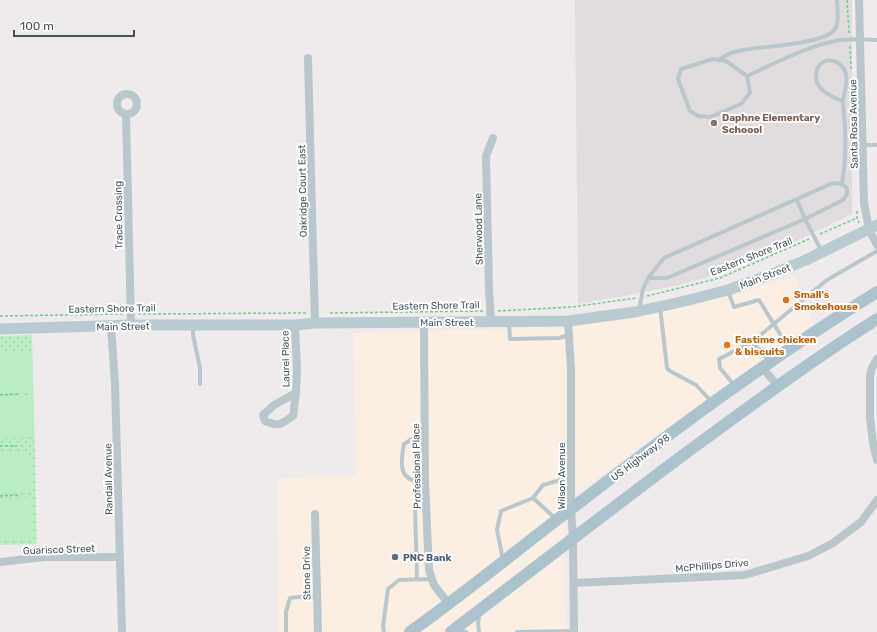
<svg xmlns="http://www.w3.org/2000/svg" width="877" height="632" font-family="Rubik,sans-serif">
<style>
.commercial{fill:#fbefe3}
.education{fill:#e0dcde}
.park{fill:url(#park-dots)}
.pitch{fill:#b8eec1}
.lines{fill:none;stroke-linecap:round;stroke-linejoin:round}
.path{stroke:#70cc8a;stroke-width:1.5;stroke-dasharray:3 2;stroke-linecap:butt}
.service{stroke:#b9c7cc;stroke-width:4}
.minor{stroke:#b9c7cc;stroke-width:8}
.secondary{stroke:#b9cad1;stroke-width:11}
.primary{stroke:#aac3cc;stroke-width:12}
.education-dot{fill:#8d6e63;stroke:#fff;stroke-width:1.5}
.food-dot{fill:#e8710a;stroke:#fff;stroke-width:1.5}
.service-dot{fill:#5c6f8a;stroke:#fff;stroke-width:1.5}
.labels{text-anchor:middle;stroke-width:4;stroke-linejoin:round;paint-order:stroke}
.education-label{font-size:10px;font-weight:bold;fill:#785e54;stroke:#fff;text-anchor:start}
.street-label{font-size:10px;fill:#445459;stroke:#fff}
.food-label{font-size:10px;font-weight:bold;fill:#c56008;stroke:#fff;text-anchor:start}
.service-label{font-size:10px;font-weight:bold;fill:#4e5e75;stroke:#fff;text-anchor:start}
</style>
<defs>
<pattern id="park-dots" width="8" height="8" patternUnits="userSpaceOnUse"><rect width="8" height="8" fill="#b8eec1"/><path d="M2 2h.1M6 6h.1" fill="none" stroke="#9fcea8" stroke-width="1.8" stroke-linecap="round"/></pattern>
</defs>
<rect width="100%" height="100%" fill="#efebec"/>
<path class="commercial" d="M 794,276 L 814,324 L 564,502 L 565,632 L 279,632 L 277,478 L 356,476 L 354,333 L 575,327 L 738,294 Z"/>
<path class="education" d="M 575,0 L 852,0 L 852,214 L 782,248 L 725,272 L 680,285 L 619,297 L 578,304 Z"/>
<path class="park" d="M 32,335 L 37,544 L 0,545 L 0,336 Z"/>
<g class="pitch">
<path d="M 0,352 L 32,352 L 33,391 L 0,392 Z"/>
<path d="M 33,397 L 34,437 L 0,438 L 0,398 Z"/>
<path d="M 0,452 L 27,452 L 31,456 L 31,471 L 30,473 L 32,475 L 32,489 L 28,493 L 0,493 Z"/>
<path d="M 28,498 L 33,503 L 33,535 L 28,540 L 0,540 L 0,499 Z"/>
</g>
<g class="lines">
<g class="path">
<path d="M 847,0 L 849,34"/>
<path d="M 850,46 L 851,70"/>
<path d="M 857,211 L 857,218 L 859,223"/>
<path d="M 820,234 L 857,218"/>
<path d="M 647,296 L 720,278 L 809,239"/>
<path d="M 498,311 L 572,307 L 636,298"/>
<path d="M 330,313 L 483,311"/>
<path d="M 138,314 L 307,313"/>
<path d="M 0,316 L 123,314"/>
<path d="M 0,395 L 19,394"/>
<path d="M 0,446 L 17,446"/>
<path d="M 0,496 L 18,495"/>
</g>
<g class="service">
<path d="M 713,59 L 726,61 L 747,76 L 750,93 L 741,104 L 710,117 L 698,116 L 690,111 L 678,79 L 681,69 Z"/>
<path d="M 718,60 C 725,56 731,52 738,51 C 757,46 823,45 834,30 C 840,23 837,9 837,0"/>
<path d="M 747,76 C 776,63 809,45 840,40 C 852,39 865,39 877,40"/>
<path d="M 863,145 L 877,145"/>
<path d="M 842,184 C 845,166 846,147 845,129 C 845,120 843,110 843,101 C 844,92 848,84 846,74 C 842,59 822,55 817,70 C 811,87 830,97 843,101"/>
<path d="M 648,278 L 667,278 L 805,219 L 797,200"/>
<path d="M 728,291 L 734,307 L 759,300 L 788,347"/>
<path d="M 660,307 L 667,368 L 670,371 L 696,385 L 712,402"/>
<path d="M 639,310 L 643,289 L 648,278 L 664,258 L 833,183 L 842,184 L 847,188 L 847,194 L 843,200 L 805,219 L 822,252"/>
<path d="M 509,322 L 510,339 L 559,338 L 569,335"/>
<path d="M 193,325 L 193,335 L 200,368 L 200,384"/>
<path d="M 770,361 L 752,342 L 827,280 L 877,251"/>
<path d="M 734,385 L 720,368 L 719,359 L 752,342"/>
<path d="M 425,482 C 398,482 400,464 404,444 L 412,439 L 425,437"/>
<path d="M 533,498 L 543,485 L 571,477"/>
<path d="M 503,560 L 497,530 L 501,511 L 533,498 L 556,519"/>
<path d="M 417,579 L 415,508 L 426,508"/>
<path d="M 457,630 L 466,632"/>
<path d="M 286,632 L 286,612 L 290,598 L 298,597 L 317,597"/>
<path d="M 384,632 L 383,626 L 388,589 L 399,580 L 432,579"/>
<path d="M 479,632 L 478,624 L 479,615"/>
<path d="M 517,632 L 574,631"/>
</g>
<g class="minor">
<path d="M 859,0 L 864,203 L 869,229 L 877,245"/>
<path d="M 308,58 L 315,323"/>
<circle cx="127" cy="104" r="10"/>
<path d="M 126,114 L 131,325"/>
<path d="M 568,321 L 571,369 L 571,509 L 573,538 L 574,632"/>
<path d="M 424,322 L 425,482 L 429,570 L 434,585 L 449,604"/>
<path d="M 491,322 L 489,289 L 486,156 L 493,138"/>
<path d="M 295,325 L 297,370 L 296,393"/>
<path d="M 111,326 L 115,384 L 122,632"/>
<path d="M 877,359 L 872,368 L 870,376 L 870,418 L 873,443 L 877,460"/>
<path d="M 762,367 L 777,385"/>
<path d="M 296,393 L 293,416 C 282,424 279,427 265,421 L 263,415 L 274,405 Z"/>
<path d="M 315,514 L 318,632"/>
<path d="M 0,562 L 45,557 L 119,557"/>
<path d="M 574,583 L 745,575 L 808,556 L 833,543 L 861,522 L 877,500"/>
</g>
<path class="secondary" d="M 0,329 L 131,325 L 295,325 L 315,323 L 568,321 L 635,312 L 681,302 L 728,290 L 772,274 L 806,260 L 877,225"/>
<g class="primary">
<path d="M 410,632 C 465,593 517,550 571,509 C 670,433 770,358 877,292"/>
<path d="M 451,632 C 532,570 612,508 694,447 C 754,403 814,359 877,319"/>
</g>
</g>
<circle class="education-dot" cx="714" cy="123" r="4"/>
<g class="food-dot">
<circle cx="786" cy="300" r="4"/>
<circle cx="727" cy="345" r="4"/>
</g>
<circle class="service-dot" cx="395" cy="557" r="4"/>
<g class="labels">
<g class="education-label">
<text x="722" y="121">Daphne Elementary<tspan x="722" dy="12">Schoool</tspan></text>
</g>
<g class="street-label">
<text transform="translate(853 124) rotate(-91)" y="4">Santa Rosa Avenue</text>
<text transform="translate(302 191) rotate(-91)" y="4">Oakridge Court East</text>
<text transform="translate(118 215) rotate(-91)" y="4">Trace Crossing</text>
<text transform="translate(478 229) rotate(-91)" y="4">Sherwood Lane</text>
<text transform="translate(751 256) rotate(-22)" y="4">Eastern Shore Trail</text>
<text transform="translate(765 276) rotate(-21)" y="4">Main Street</text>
<text transform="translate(436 305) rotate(-1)" y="4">Eastern Shore Trail</text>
<text transform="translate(112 308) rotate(-1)" y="4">Eastern Shore Trail</text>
<text x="447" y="326">Main Street</text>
<text transform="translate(123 326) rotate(-1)" y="4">Main Street</text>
<text transform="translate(285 359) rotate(-91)" y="4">Laurel Place</text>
<text transform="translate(640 457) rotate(-37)" y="4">US Highway 98</text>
<text transform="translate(416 466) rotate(-91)" y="4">Professional Place</text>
<text transform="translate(561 476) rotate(-90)" y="4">Wilson Avenue</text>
<text transform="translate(108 479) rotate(-91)" y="4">Randall Avenue</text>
<text transform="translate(59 549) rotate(-2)" y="4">Guarisco Street</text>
<text transform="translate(712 565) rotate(-5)" y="4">McPhillips Drive</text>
<text transform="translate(306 573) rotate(-91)" y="4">Stone Drive</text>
</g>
<g class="food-label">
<text x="794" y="298">Small's<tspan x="794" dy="12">Smokehouse</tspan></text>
<text x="735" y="343">Fastime chicken<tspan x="735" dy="12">&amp; biscuits</tspan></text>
</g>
<g class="service-label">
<text x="403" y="561">PNC Bank</text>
</g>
</g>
<path d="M14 30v6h120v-6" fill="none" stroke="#445459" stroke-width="2"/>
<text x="20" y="30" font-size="12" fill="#445459" stroke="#ffffff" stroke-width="3" paint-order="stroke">100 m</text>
</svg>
